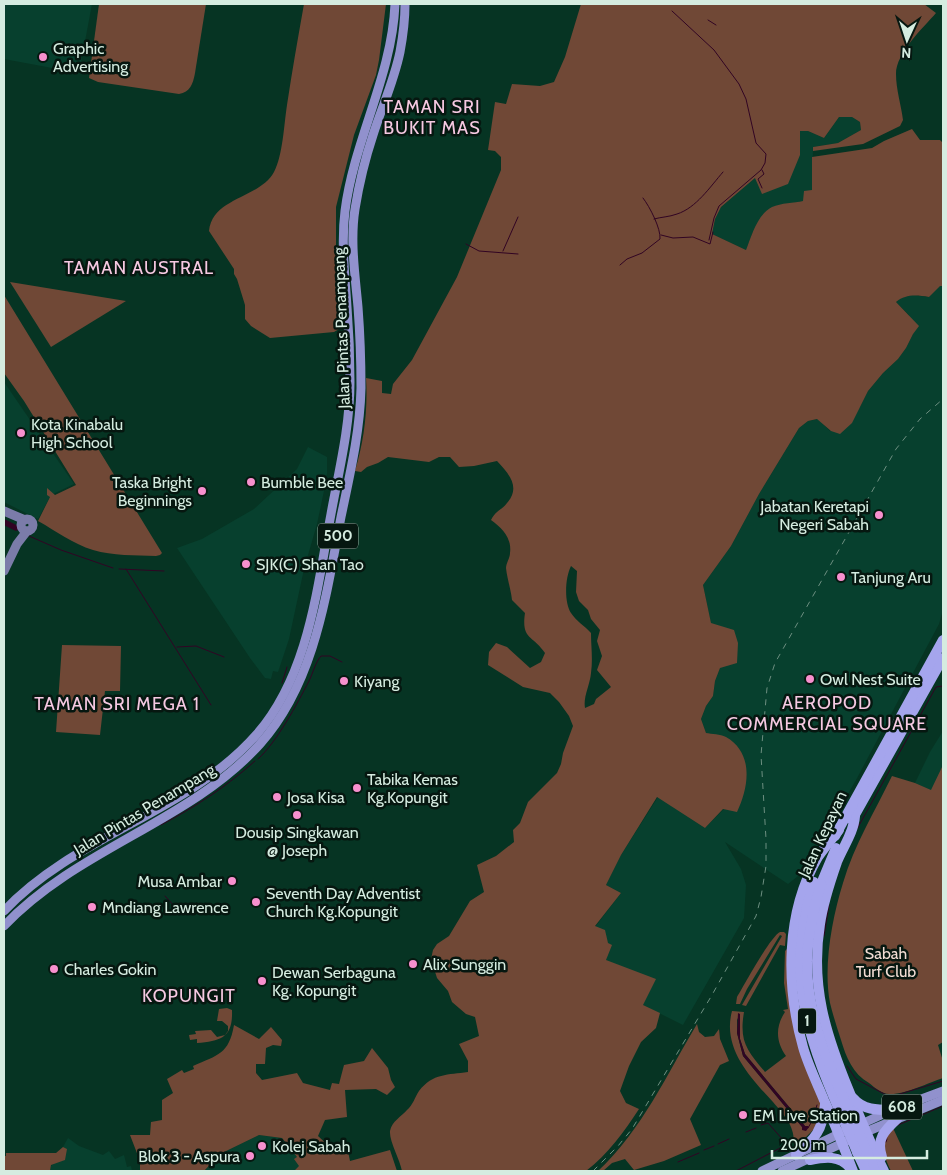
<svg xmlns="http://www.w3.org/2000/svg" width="947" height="1175" font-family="Cabin,sans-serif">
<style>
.built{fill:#07402e}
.green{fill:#704836;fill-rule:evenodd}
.water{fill:#310423}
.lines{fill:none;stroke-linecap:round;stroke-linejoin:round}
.stream{stroke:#310423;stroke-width:1}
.canal{stroke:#310423;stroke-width:5.5}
.secondary{stroke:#7b7ca9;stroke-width:9}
.primary{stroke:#9191cd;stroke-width:9}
.highway{stroke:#a5a5ed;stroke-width:10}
.rail{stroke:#6d8f81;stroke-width:1;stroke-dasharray:6 6;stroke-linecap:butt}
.highway-bridge{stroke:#a5a5ed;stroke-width:10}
.poi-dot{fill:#f790ce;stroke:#061710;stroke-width:2}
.labels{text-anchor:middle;stroke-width:5;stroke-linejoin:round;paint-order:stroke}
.shield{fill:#061710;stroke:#97aca2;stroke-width:1}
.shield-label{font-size:15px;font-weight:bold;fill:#d5ece0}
.poi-label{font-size:16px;fill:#d5ece0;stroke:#061710;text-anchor:start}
.street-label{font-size:16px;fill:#d5ece0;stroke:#061710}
.park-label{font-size:16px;fill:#f2ddd4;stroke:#061710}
.neighbourhood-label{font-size:18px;letter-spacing:1px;fill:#f6c9e2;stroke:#061710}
</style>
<rect width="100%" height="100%" fill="#063423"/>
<g class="built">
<path d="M 4,4 L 92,4 L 79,73 L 4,59 Z"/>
<path d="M 839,117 L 852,117 L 860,122 L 861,130 L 838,143 L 813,147 L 812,190 L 804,201 L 773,207 L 753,232 L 746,250 L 712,234 L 715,219 L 721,207 L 755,178 L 800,155 L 800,131 L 808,131 L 824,138 Z"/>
<path d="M 940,285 L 943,286 L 943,610 L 939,624 L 856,780 L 803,872 L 788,884 L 725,842 L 741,869 L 746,885 L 744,918 L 683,1025 L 643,1005 L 606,960 L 608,943 L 595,927 L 621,893 L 606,885 L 621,855 L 658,797 L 705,828 L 724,809 L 736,811 L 724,737 L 706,733 L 701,719 L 706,706 L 713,696 L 715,681 L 720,668 L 703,585 L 731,546 L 759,494 L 799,428 L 808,421 L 818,419 L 830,431 L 860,407 L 868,391 L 883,373 L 898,359 L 906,348 L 913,334 L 909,315 L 896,302 L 901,298 L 912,295 L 929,297 Z"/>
<path d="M 4,382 L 74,484 L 51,495 L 38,519 L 4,502 Z"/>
<path d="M 308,447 L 327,457 L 327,473 L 324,491 L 317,524 L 304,569 L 289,639 L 278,672 L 273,671 L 271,679 L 265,678 L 250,658 L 177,548 L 202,539 L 254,509 L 297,469 Z"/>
<path d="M 943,731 L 943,796 L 915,783 L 930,752 Z"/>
<path d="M 259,1135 L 282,1138 L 297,1157 L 312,1171 L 204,1171 L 220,1154 Z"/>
<path d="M 68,1138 L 79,1146 L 103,1155 L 109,1151 L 115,1159 L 124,1155 L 127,1167 L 131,1166 L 132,1171 L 50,1171 L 51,1166 L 67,1149 L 63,1147 Z"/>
</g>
<g class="green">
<path d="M 99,4 L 206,4 L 195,73 C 193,84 190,92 179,94 L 98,82 L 89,78 Z"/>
<path d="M 304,4 L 386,4 L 379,60 L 376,75 L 354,135 L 336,207 L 336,258 L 339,329 L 334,332 L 270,338 L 251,326 L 245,319 L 245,305 L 237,279 L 234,274 L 234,269 L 209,231 C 213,197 259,199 274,172 C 283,155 284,124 287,105 C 292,71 298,38 304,4 Z"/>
<path d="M 581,4 L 924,4 L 936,13 C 923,28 896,53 896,74 C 896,89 901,105 903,120 L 900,126 L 863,144 L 813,151 L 813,147 L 838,143 L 861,130 L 860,122 L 852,117 L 839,117 L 824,138 L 808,131 L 800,131 L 800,155 L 788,184 L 762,194 L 755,178 L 721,207 L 715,219 L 712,234 L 746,250 C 752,235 757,215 772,207 C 781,203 794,203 803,201 L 804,191 L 812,190 L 812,157 L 872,148 L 884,141 L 912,129 L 920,140 L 940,140 L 943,143 L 943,286 L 940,286 L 929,297 C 916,295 906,294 896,302 L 919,326 L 913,334 L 906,348 L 898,359 L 883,373 L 868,391 L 852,423 L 840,434 L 831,431 L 817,419 L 808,421 L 799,428 L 759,494 L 731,546 L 703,585 L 711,623 L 734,630 L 738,643 L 737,663 L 720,668 L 715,681 L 713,696 L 706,706 L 701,719 L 706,733 C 712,734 720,734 726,737 C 754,753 749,787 737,812 L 723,809 L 705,828 L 657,797 L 621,855 L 606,885 L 621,893 L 595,926 L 605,930 L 608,943 L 612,945 L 606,960 L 656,979 L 643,1005 L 660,1013 L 656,1028 L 641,1042 L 629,1066 L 620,1091 L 626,1103 L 639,1109 C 624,1132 608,1154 586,1171 L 402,1171 C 400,1160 389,1141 390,1131 C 392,1121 401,1117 407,1110 C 413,1105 415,1097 419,1091 C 433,1073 448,1075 468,1072 L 468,1061 L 459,1044 L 479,1036 L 475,1017 L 466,1014 L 452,1002 L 448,991 L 437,978 L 431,959 L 433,950 L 437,944 L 449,936 L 470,901 L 484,892 L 477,865 L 496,856 L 514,842 L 513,830 L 520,823 L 528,802 L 557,773 L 561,764 L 563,753 L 573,726 L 569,716 L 559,702 L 550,693 L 523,687 L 488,665 L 489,652 L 496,643 L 507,647 L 530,668 L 541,662 L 545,653 C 533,635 521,640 525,613 L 512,600 C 511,590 507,578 506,568 C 506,563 510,558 510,553 C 512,538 502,528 491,520 C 497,509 501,511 507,503 C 521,487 509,474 497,461 L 474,466 L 459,467 L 450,457 L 439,457 L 429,462 L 388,457 L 378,463 L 367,467 L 361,472 L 355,471 C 364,441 368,410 366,378 L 382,381 L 382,393 L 391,394 L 393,384 L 412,360 L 457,277 L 501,170 L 501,157 L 495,151 L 488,150 L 495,102 L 506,104 L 512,84 L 540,86 L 554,82 L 565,57 ZM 571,566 L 577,571 L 576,592 L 579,601 L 588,610 L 591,619 L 600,630 L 597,641 L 602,656 L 597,670 L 611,687 L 596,699 L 594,704 L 585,708 C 583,697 590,685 591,673 C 593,659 591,646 591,633 C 585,626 576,621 571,613 C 564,602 565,578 571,566 Z"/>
<path d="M 10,282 L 126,301 L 51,347 Z"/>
<path d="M 4,295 L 162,553 L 160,555 L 156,556 C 135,555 113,556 93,550 C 73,544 56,531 38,521 L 50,497 L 47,495 L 47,488 L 55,495 L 76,485 L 24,401 L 4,373 Z"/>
<path d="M 62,645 L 121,646 L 120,691 L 105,691 L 100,735 L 56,732 Z"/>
<path d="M 943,765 L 943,1042 L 938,1045 L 943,1061 L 943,1078 C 928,1083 904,1095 889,1094 C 882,1094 874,1087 869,1083 C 853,1074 846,1057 841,1040 C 837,1028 833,1015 830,1003 C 823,967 832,918 843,883 C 854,845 875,811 892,776 L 915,783 L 931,790 Z"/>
<path d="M 780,932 L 784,932 L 786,934 L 785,946 L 780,945 L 746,1006 L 742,1005 L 782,936 L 780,935 L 747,989 L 740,1004 L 736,1004 L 737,997 C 745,984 770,937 780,932 Z"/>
<path d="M 789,947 L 789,987 L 822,1106 L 816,1127 L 806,1137 L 794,1142 C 794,1125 784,1115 773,1102 C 750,1077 722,1048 732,1011 L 744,1012 C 739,1042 747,1050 765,1072 L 786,1056 C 776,1042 775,1027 785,1012 L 783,1010 L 788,1009 L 784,983 L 785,951 ZM 740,1014 L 740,1039 L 745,1054 L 805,1126 L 808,1126 L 803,1128 L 743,1056 L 737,1033 L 737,1020 Z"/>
<path d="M 227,1008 L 232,1010 C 233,1037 222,1041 197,1043 L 197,1039 L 190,1040 L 189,1035 L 196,1034 L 195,1031 L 211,1030 L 217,1037 L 225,1035 L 228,1031 L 228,1026 L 222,1021 L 217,1021 L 219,1009 Z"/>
<path d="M 697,1024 L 699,1032 L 705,1037 L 714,1036 L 719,1029 L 720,1039 L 729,1061 L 720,1065 L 690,1119 L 701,1145 L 664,1161 L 634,1170 L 625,1159 L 612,1163 L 603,1171 L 598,1171 C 642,1130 667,1074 697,1024 Z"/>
<path d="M 234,1025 L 259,1039 L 271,1027 L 282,1040 L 281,1046 L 273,1045 L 266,1048 L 265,1064 L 256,1064 L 256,1073 L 262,1080 L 297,1073 L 303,1083 L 330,1090 L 332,1083 L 339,1084 L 344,1065 L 364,1061 L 372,1048 L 388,1068 L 391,1080 L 395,1087 L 387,1095 L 376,1089 L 345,1090 L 347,1117 L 325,1120 L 318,1136 L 330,1147 L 347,1146 L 350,1161 L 390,1150 L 397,1171 L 294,1171 L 299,1166 L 294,1159 L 297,1157 L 282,1138 L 259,1135 L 220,1154 L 204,1171 L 140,1171 L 140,1161 L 130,1135 L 150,1135 L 151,1122 L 162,1120 L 162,1100 L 173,1093 L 167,1079 L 182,1070 L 184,1073 L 194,1069 L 193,1066 C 218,1055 229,1054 234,1025 Z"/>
<path d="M 893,1128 L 913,1171 L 891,1171 C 883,1154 878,1144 893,1128 Z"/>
<path d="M 63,1147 L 67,1149 L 65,1160 L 51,1165 L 50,1171 L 4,1171 L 4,1156 L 6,1156 L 6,1153 L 56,1153 Z"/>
</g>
<path class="water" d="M 738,1013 L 740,1014 L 740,1039 L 745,1054 L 805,1126 L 808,1126 L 809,1127 L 806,1131 L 802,1130 L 802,1127 L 743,1056 L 737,1033 Z"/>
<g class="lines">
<g class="stream">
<path d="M 672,11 L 714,50 L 739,84 L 746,99 L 756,143 L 766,154 L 765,163 L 761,170 L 719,206 L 714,218 L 709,240"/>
<path d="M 708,20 L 716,25"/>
<path d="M 762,170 L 764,174 L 758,179 L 762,188"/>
<path d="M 654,219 C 661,217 669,217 677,214 C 696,208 710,187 723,172"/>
<path d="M 661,235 L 673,238 L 693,237 L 710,244 L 713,232"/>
<path d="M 466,244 L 479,251 L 518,254"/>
<path d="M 503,251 L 518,217"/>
<path d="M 620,265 L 627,259 L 642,253 L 660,239 C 661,229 650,207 643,198"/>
<path d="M 16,528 L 18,529"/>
<path d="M 29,536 L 61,550 L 113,568"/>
<path d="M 119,569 L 164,571"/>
<path d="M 126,569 L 211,705"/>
<path d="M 177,647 L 196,646 L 224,657"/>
<path d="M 282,683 L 287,667"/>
<path d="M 258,759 C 277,742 297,704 309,681 C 313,673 315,663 321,656 L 330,656 L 342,662"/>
<path d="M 161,825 C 195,807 226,787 255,761"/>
<path d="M 857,829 L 936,687 L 943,686"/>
<path d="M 165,896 L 176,908"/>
<path d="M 824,936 L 829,905"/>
<path d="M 847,1066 L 856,1079 L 890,1097 L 943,1081"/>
<path d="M 898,1125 L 943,1106"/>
<path d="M 808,1128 L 812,1121 L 817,1105"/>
<path d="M 746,1132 L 756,1128"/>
<path d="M 886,1142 L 887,1139"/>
<path d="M 718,1144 L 729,1139"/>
<path d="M 704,1150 L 714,1146"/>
<path d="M 678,1162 L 699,1153"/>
<path d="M 736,1171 L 784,1146 L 784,1141 L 768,1123 L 761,1125"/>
</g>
<path class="canal" d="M 4,522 L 16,528"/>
<g class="secondary">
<path d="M 4,511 L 25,520"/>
<circle cx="27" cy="525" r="6"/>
<path d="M 4,571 L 17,544 L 27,531"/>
</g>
<g class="primary">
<path d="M 4,911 C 75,835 188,813 257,734 C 309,674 317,588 331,514 C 339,470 350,427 350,382 C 350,357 349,332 347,307 C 345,275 341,243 345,211 C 354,140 392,76 395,4"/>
<path d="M 4,926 C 78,848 190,822 260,744 C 315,682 326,596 341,517 C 350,474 360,432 361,388 C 361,361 360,333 358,307 C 355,274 350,241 355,209 C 359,184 365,159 373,135 C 382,107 394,81 400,52 C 403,36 405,20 405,4"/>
<path d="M 857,1126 L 892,1110 L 943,1091"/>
<path d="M 861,1134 L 943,1100"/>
<path d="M 762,1171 L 845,1131"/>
<path d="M 782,1171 L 847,1141"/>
</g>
<g class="highway">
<path d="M 855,816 C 854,832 843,847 837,862 C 830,882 823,903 820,924 C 810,986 826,1035 849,1091 C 860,1118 871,1145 884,1171"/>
<path d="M 852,820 L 943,658"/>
<path d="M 839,830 C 832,839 824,848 818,857 C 785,913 786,986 803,1047 C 808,1065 817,1083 824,1100 C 835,1124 844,1148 853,1171"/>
<path d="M 835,836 L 943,640"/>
<path d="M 821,884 L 836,848"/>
<path d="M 853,1098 C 863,1110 877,1110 892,1110"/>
<path d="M 865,1147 L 875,1171"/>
<path d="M 857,1152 L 866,1171"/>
<path d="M 796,1155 C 815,1139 823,1130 825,1104"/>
<path d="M 882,1157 C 876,1139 884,1131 897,1119"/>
<path d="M 810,1160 C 825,1157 840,1155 850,1168"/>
</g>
<path class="rail" d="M 593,1171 L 618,1146 L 632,1129 L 712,995 L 756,916 L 761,897 L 766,866 L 766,839 L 761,755 L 767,688 L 775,663 L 896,449 L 920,419 L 943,399"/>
<g class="highway-bridge">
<path d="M 814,882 C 779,987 817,1057 857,1152"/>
<path d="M 821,884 C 814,907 808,934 807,959 C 806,1025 839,1088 865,1147"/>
</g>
</g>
<g class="poi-dot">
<circle cx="43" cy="57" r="5"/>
<circle cx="21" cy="433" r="5"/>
<circle cx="251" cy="482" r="5"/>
<circle cx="202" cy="491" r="5"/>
<circle cx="879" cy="515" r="5"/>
<circle cx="246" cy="564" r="5"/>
<circle cx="841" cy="577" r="5"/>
<circle cx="810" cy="679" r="5"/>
<circle cx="344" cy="681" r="5"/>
<circle cx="357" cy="788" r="5"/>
<circle cx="277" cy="797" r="5"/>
<circle cx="297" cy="815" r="5"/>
<circle cx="232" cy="881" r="5"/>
<circle cx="256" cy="902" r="5"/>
<circle cx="92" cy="907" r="5"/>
<circle cx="413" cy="964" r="5"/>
<circle cx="54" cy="969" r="5"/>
<circle cx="262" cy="981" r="5"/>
<circle cx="743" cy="1115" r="5"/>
<circle cx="262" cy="1146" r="5"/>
<circle cx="250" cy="1156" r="5"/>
</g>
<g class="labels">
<g class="shield">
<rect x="318" y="523.5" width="40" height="25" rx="4"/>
<rect x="798" y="1008.5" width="18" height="25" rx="4"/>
<rect x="882" y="1094.5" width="40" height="25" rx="4"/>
</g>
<g class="shield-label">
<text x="338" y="541">500</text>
<text x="807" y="1026">1</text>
<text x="902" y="1112">608</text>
</g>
<g class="poi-label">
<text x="53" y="54">Graphic<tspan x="53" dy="18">Advertising</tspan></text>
<text x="31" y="430">Kota Kinabalu<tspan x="31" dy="18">High School</tspan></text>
<text x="192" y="488" text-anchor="end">Taska Bright<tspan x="192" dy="18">Beginnings</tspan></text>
<text x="261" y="488">Bumble Bee</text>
<text x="869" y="512" text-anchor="end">Jabatan Keretapi<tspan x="869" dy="18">Negeri Sabah</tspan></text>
<text x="256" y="570">SJK(C) Shan Tao</text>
<text x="851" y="583">Tanjung Aru</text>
<text x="820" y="685">Owl Nest Suite</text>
<text x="354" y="687">Kiyang</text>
<text x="367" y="785">Tabika Kemas<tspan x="367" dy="18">Kg.Kopungit</tspan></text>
<text x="287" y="803">Josa Kisa</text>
<text x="297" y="838" text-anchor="middle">Dousip Singkawan<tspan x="297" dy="18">@ Joseph</tspan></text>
<text x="222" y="887" text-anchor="end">Musa Ambar</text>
<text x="266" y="899">Seventh Day Adventist<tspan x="266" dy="18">Church Kg.Kopungit</tspan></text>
<text x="102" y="913">Mndiang Lawrence</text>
<text x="423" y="970">Alix Sunggin</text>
<text x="64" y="975">Charles Gokin</text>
<text x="272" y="978">Dewan Serbaguna<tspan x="272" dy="18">Kg. Kopungit</tspan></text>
<text x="753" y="1121">EM Live Station</text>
<text x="272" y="1152">Kolej Sabah</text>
<text x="240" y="1162" text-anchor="end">Blok 3 - Aspura</text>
</g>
<g class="street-label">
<text transform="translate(341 328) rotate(-92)" y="6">Jalan Pintas Penampang</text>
<text transform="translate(144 809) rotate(-31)" y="6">Jalan Pintas Penampang</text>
<text transform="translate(822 834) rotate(-65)" y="6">Jalan Kepayan</text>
</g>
<g class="park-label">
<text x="886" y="959">Sabah<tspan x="886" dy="18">Turf Club</tspan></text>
</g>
<g class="neighbourhood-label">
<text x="432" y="113">TAMAN SRI<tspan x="432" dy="21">BUKIT MAS</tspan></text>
<text x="139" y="274">TAMAN AUSTRAL</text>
<text x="827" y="709">AEROPOD<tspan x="827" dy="21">COMMERCIAL SQUARE</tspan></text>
<text x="117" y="710">TAMAN SRI MEGA 1</text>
<text x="189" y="1002">KOPUNGIT</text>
</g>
</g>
<rect width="947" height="1175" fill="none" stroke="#d5ece0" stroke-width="10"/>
<g transform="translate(907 40) rotate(183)" stroke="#061710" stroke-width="4" paint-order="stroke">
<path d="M0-4L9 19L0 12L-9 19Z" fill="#d5ece0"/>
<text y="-8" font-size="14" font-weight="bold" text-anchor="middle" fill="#d5ece0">N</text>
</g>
<path d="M772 1150v8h155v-8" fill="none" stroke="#d5ece0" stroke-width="2.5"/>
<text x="780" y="1150" font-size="15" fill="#d5ece0" stroke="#061710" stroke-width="4" paint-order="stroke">200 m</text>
</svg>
